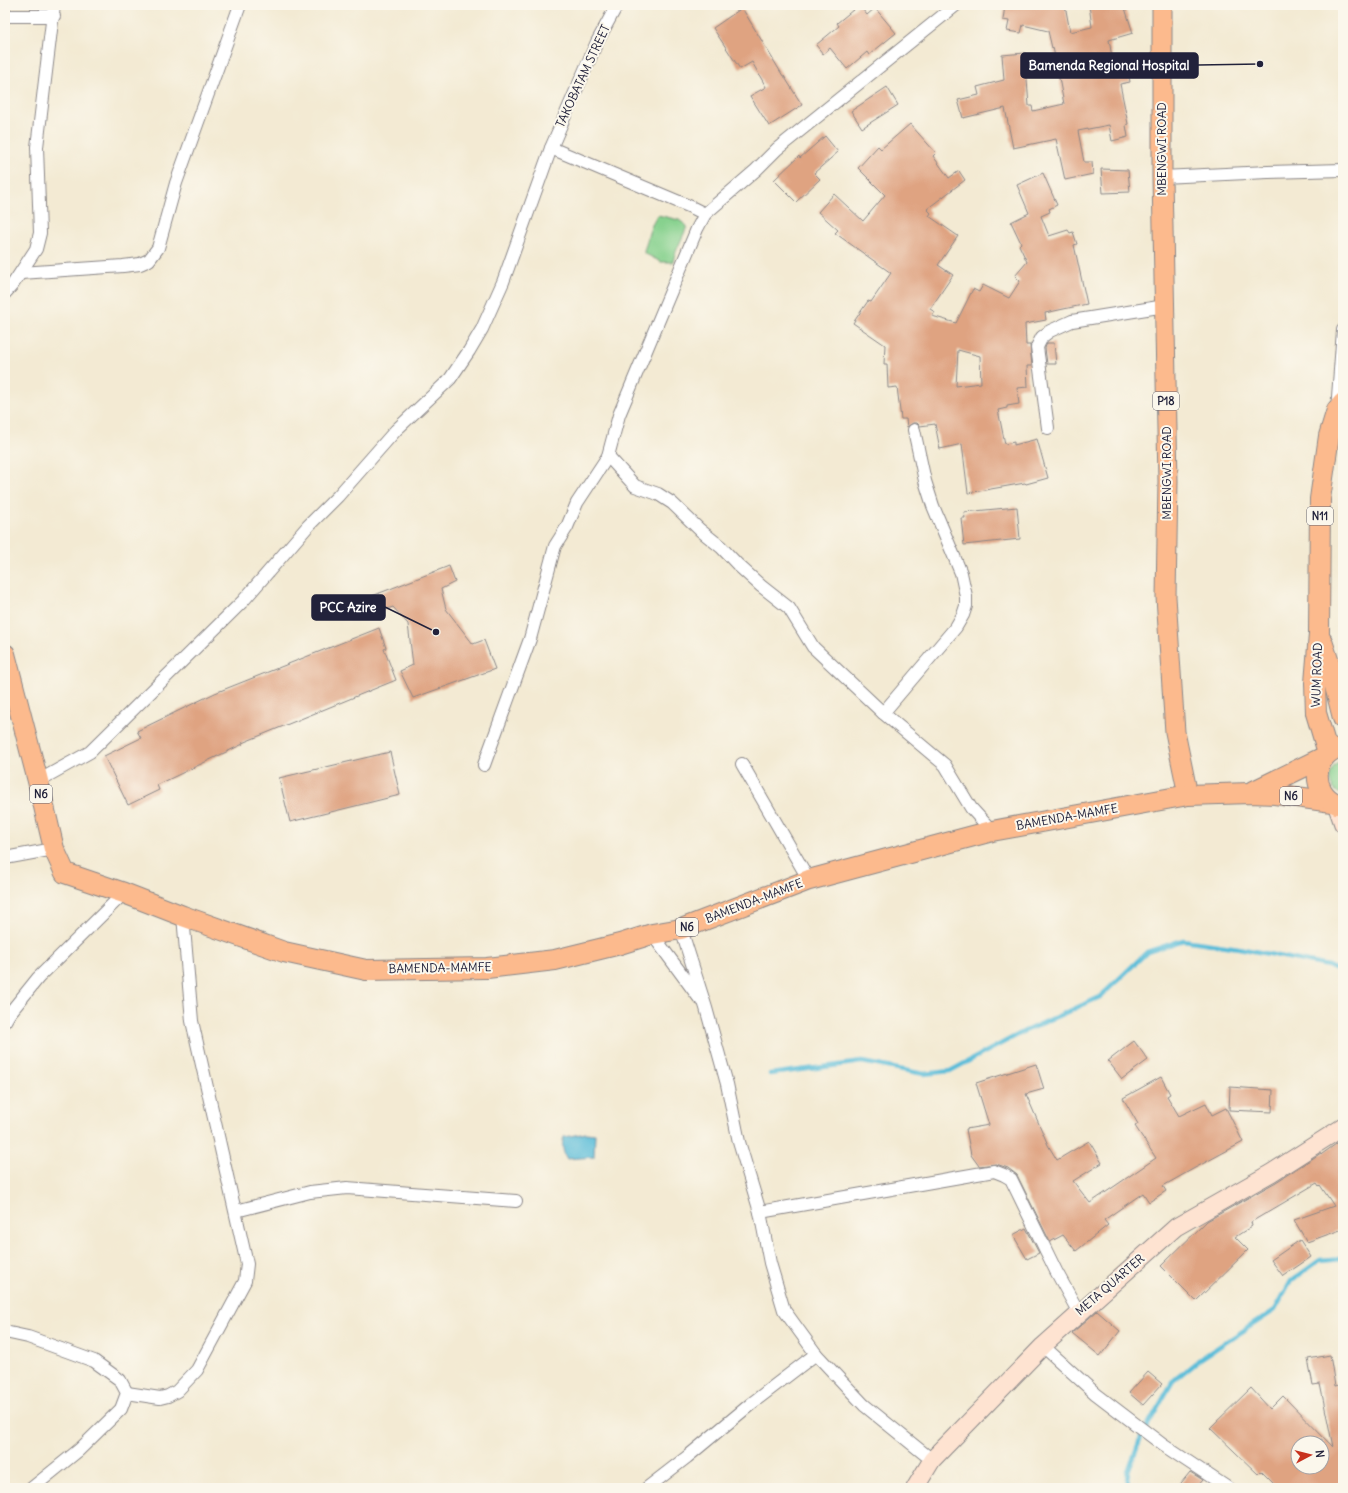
<svg xmlns="http://www.w3.org/2000/svg" width="1348" height="1493" font-family="Delius,sans-serif">
<style>
.green{fill:#87d18e;stroke:#547a64}
.water{fill:#5bbdd9;stroke:#3e708a}
.lines{fill:none;stroke-linecap:round;stroke-linejoin:round}
.stream{stroke:#5bbdd9;stroke-width:4.5}
.building{fill:#dfa381;fill-rule:evenodd}
.minor-casing{stroke:#8a8687;stroke-width:14}
.secondary-casing{stroke:#8a8687;stroke-width:19}
.primary-casing{stroke:#8a8687;stroke-width:21}
.trunk-casing{stroke:#8a8687;stroke-width:22}
.minor{stroke:#fff;stroke-width:12}
.secondary{stroke:#fee3d1;stroke-width:17}
.primary{stroke:#fcba8d;stroke-width:19}
.trunk{stroke:#fcba8d;stroke-width:20}
.labels{text-anchor:middle;stroke-width:4;stroke-linejoin:round;paint-order:stroke}
.shield{fill:#fbf7ec;stroke:#636270;stroke-width:1}
.shield-label{font-size:11px;font-weight:bold;fill:#22223b}
.street-label{font-size:12px;fill:#22223b;stroke:#fbf7ec}
.leader{fill:none;stroke:#22223b;stroke-width:1.5}
.callout-dot{fill:#22223b;stroke:#fbf7ec;stroke-width:1.5}
.callout{fill:#22223b;stroke:#22223b;stroke-width:1.5}
.callout-label{font-size:13px;text-anchor:middle;font-weight:bold;fill:#fff}
</style>
<rect width="100%" height="100%" fill="#fbf7ec"/>
<filter id="ink" filterUnits="userSpaceOnUse"><feTurbulence type="fractalNoise" baseFrequency=".025" numOctaves="2"/><feDisplacementMap in="SourceGraphic" scale="8" xChannelSelector="R" yChannelSelector="G"/><feConvolveMatrix kernelMatrix="1 2 1 2 8 2 1 2 1" color-interpolation-filters="sRGB"/></filter>
<filter id="wash" filterUnits="userSpaceOnUse"><feTurbulence type="fractalNoise" baseFrequency=".012" numOctaves="4" result="noise"/><feDisplacementMap in="SourceGraphic" scale="16" xChannelSelector="R" yChannelSelector="G"/><feGaussianBlur stdDeviation="0.9" result="paint"/><feColorMatrix in="noise" values="0 0 0 0 0 0 0 0 0 0 0 0 0 0 0 0 0 1.4 0 .05"/><feComposite in="paint" operator="in"/></filter>
<g filter="url(#wash)">
<rect width="100%" height="100%" fill="#f3ead3"/>
<g class="green">
<path d="M 658,215 L 679,220 L 687,226 C 683,238 675,250 673,262 L 661,262 L 644,253 C 644,248 646,246 647,241 C 649,231 652,223 658,215 Z"/>
<path d="M 1343,760 L 1343,795 C 1325,790 1326,766 1343,760 Z"/>
</g>
<path class="water" d="M 586,1133 L 595,1134 L 594,1157 L 567,1159 C 563,1153 561,1144 564,1137 Z"/>
<g class="lines">
<g class="stream">
<path d="M 770,1074 L 862,1062 L 924,1074 L 950,1071 L 1025,1031 L 1100,997 L 1147,952 L 1183,940 L 1239,948 L 1328,966 L 1343,973"/>
<path d="M 1126,1488 L 1128,1471 L 1141,1437 L 1173,1381 L 1200,1359 L 1275,1310 L 1291,1281 L 1320,1260 L 1343,1258"/>
</g>
</g>
<g id="blocks">
<g class="building">
<path d="M 859,5 L 867,15 L 875,8 L 896,33 L 869,55 L 867,52 L 847,69 L 830,48 L 823,54 L 816,45 L 839,26 L 837,23 Z"/>
<path d="M 1005,5 L 1065,5 L 1070,32 L 1092,27 L 1089,5 L 1124,5 L 1133,33 L 1109,40 L 1114,68 L 1127,66 L 1130,82 L 1120,84 L 1128,124 L 1126,125 L 1128,137 L 1112,141 L 1109,125 L 1078,131 L 1084,162 L 1092,162 L 1093,174 L 1065,180 L 1056,139 L 1013,148 L 1005,108 L 963,118 L 958,100 L 979,95 L 977,87 L 1004,80 L 1002,55 L 1025,53 L 1029,106 L 1032,106 L 1033,111 L 1064,104 L 1053,47 L 1052,48 L 1048,31 L 1023,25 L 1021,33 L 1007,31 L 1009,21 L 1003,20 Z"/>
<path d="M 742,8 L 783,76 L 784,76 L 802,105 L 769,126 L 750,96 L 766,87 L 752,62 L 740,69 L 713,28 Z"/>
<path d="M 887,87 L 898,105 L 862,128 L 851,111 Z"/>
<path d="M 910,124 L 936,153 L 933,156 L 949,178 L 959,171 L 965,180 L 927,209 L 931,213 L 929,216 L 958,236 L 938,265 L 953,275 L 930,309 L 935,312 L 932,316 L 956,323 L 973,289 L 979,292 L 983,285 L 1009,298 L 1020,281 L 1015,276 L 1027,262 L 1019,245 L 1021,243 L 1011,222 L 1029,213 L 1017,185 L 1043,173 L 1057,205 L 1049,209 L 1050,212 L 1041,216 L 1049,236 L 1068,230 L 1070,233 L 1073,232 L 1077,244 L 1074,245 L 1087,304 L 1045,313 L 1046,320 L 1025,324 L 1026,345 L 1030,345 L 1032,366 L 1027,366 L 1028,387 L 1017,388 L 1019,404 L 1007,406 L 1007,408 L 998,410 L 1005,444 L 1014,442 L 1014,445 L 1037,439 L 1048,478 L 1026,484 L 1025,483 L 968,493 L 962,444 L 940,449 L 935,424 L 920,426 L 917,423 L 913,423 L 907,427 L 906,419 L 901,419 L 897,387 L 888,388 L 887,364 L 884,364 L 885,345 L 853,323 L 868,301 L 871,302 L 891,273 L 835,233 L 838,230 L 818,212 L 834,194 L 863,221 L 885,195 L 858,168 L 878,146 L 881,149 ZM 958,350 L 980,356 L 981,383 L 956,386 Z"/>
<path d="M 825,136 L 838,152 L 814,173 L 820,179 L 796,202 L 774,180 L 799,156 L 800,158 Z"/>
<path d="M 1101,169 L 1128,170 L 1130,192 L 1103,193 Z"/>
<path d="M 1047,343 L 1054,343 L 1056,364 L 1047,364 L 1045,348 Z"/>
<path d="M 1017,507 L 1020,539 L 964,545 L 961,518 L 965,518 L 964,512 Z"/>
<path d="M 449,566 L 455,582 L 441,589 L 446,609 L 473,644 L 484,640 L 495,669 L 413,698 L 400,671 L 413,665 L 408,624 L 393,607 L 379,612 L 372,596 Z"/>
<path d="M 379,628 L 386,648 L 384,649 L 396,680 L 242,743 L 243,744 L 157,785 L 159,790 L 128,805 L 104,756 L 141,738 L 137,731 L 215,693 Z"/>
<path d="M 390,752 L 400,795 L 290,822 L 279,778 Z"/>
<path d="M 1134,1041 L 1148,1060 L 1122,1079 L 1108,1061 Z"/>
<path d="M 1036,1064 L 1044,1089 L 1026,1094 L 1048,1145 L 1057,1160 L 1089,1141 L 1102,1163 L 1073,1181 L 1090,1203 L 1156,1158 L 1135,1126 L 1138,1124 L 1123,1098 L 1161,1077 L 1170,1094 L 1167,1096 L 1179,1116 L 1206,1103 L 1212,1115 L 1226,1108 L 1243,1142 L 1193,1169 L 1163,1186 L 1166,1191 L 1149,1202 L 1143,1193 L 1104,1220 L 1108,1225 L 1076,1251 L 1063,1235 L 1050,1242 L 1017,1175 L 1008,1168 L 996,1164 L 979,1166 L 971,1155 L 966,1129 L 989,1125 L 976,1083 Z"/>
<path d="M 1230,1087 L 1273,1090 L 1272,1112 L 1229,1110 Z"/>
<path d="M 1343,1139 L 1343,1167 L 1338,1171 L 1343,1180 L 1343,1229 L 1307,1242 L 1294,1220 L 1334,1206 L 1320,1185 L 1319,1186 L 1317,1183 L 1251,1222 L 1252,1226 L 1235,1237 L 1248,1250 L 1196,1301 L 1161,1266 L 1207,1221 L 1276,1182 L 1321,1153 L 1322,1154 Z"/>
<path d="M 1026,1228 L 1039,1253 L 1027,1259 L 1013,1235 Z"/>
<path d="M 1300,1240 L 1311,1257 L 1283,1276 L 1271,1260 Z"/>
<path d="M 1097,1311 L 1120,1331 L 1100,1356 L 1072,1333 Z"/>
<path d="M 1330,1355 L 1335,1386 L 1343,1384 L 1343,1488 L 1278,1488 L 1261,1471 L 1258,1474 L 1210,1428 L 1251,1388 L 1270,1409 L 1283,1396 L 1333,1447 L 1320,1384 L 1313,1385 L 1308,1359 ZM 1322,1439 L 1322,1467 L 1298,1467 L 1298,1443 L 1307,1443 Z"/>
<path d="M 1148,1372 L 1162,1384 L 1143,1405 L 1129,1393 Z"/>
<path d="M 1190,1472 L 1203,1480 L 1196,1488 L 1177,1488 Z"/>
</g>
</g>
</g>
<g filter="url(#ink)">
<use href="#blocks" fill-opacity="0" stroke="#8a8687" stroke-width="1"/>
<g class="lines">
<g class="minor-casing">
<g id="minor">
<path d="M 5,16 L 54,16"/>
<path d="M 551,148 L 597,42 L 617,5"/>
<path d="M 1162,177 L 1268,172 L 1343,170"/>
<path d="M 21,273 L 123,266 L 140,264 L 149,260 L 158,248 L 176,183 L 240,5"/>
<path d="M 5,293 L 13,284 L 36,249 L 40,233 L 37,147 L 54,5"/>
<path d="M 1337,410 L 1343,330"/>
<path d="M 1048,428 L 1037,347 L 1042,337 L 1050,331 L 1072,321 L 1165,306"/>
<path d="M 608,456 L 635,486 L 658,494 L 672,503 L 700,530 L 721,547 L 738,565 L 761,586 L 789,608 L 813,647 L 883,713 L 945,765 L 971,808 L 992,831"/>
<path d="M 883,713 L 956,627 L 963,615 L 966,606 L 966,596 L 961,573 L 933,506 L 925,481 L 914,430"/>
<path d="M 742,764 L 809,880"/>
<path d="M 484,765 L 530,639 L 555,546 L 567,527 L 577,503 L 608,456 L 619,415 L 697,229 L 705,214 L 756,170 L 777,149 L 956,5"/>
<path d="M 38,781 L 90,752 L 243,601 L 308,526 L 338,496 L 396,430 L 450,379 L 469,351 L 482,329 L 503,282 L 551,148 L 691,207 L 705,214"/>
<path d="M 5,858 L 54,849"/>
<path d="M 681,929 L 706,1008 L 727,1084 L 739,1142 L 760,1212 L 770,1263 L 784,1310 L 816,1354 L 864,1405 L 932,1460"/>
<path d="M 652,934 L 700,999"/>
<path d="M 5,1021 L 9,1014 L 38,978 L 124,893"/>
<path d="M 236,1211 L 310,1192 L 347,1188 L 516,1201"/>
<path d="M 760,1212 L 994,1171 L 1004,1175 L 1011,1179 L 1056,1271 L 1079,1313"/>
<path d="M 5,1332 L 28,1337 L 94,1361 L 120,1380 L 127,1393 L 121,1409 L 79,1450 L 32,1488"/>
<path d="M 1043,1346 L 1096,1394 L 1163,1445 L 1228,1488"/>
<path d="M 127,1393 L 160,1398 L 168,1396 L 177,1391 L 197,1370 L 245,1281 L 247,1264 L 192,1021 L 183,916"/>
<path d="M 647,1488 L 687,1457 L 752,1403 L 816,1354"/>
</g>
</g>
<g class="secondary-casing">
<g id="secondary">
<path d="M 1336,804 L 1343,824"/>
<path d="M 915,1488 L 932,1460 L 1043,1346 L 1176,1227 L 1271,1173 L 1343,1127"/>
</g>
</g>
<g class="primary-casing">
<path id="primary" d="M 1162,5 L 1162,177 L 1168,481 L 1166,597 L 1175,732 L 1188,795"/>
</g>
<g class="trunk-casing">
<g id="trunk">
<path d="M 1322,641 L 1330,666 L 1343,718"/>
<path d="M 5,654 L 38,781 L 54,849 L 65,873 L 124,893 L 183,916 L 284,952 L 366,970 L 487,968 L 555,960 L 620,944 L 652,934 L 681,929 L 809,880 L 992,831 L 1188,795 L 1250,793 L 1275,794 L 1332,802"/>
<path d="M 1328,753 L 1316,713 L 1315,683 L 1319,634 L 1320,499 L 1329,436 L 1337,410 L 1343,403"/>
<path d="M 1254,791 L 1324,757"/>
<path d="M 1337,804 C 1309,792 1312,752 1343,747"/>
</g>
</g>
<use href="#minor" class="minor"/>
<use href="#secondary" class="secondary"/>
<use href="#primary" class="primary"/>
<use href="#trunk" class="trunk"/>
</g>
</g>
<g class="labels">
<g class="shield">
<rect x="1153" y="392" width="26" height="18" rx="3"/>
<rect x="1307" y="507" width="26" height="18" rx="3"/>
<rect x="30" y="785" width="22" height="18" rx="3"/>
<rect x="1280" y="787" width="22" height="18" rx="3"/>
<rect x="676" y="918" width="22" height="18" rx="3"/>
</g>
<g class="shield-label">
<text x="1166" y="405">P18</text>
<text x="1320" y="520">N11</text>
<text x="41" y="798">N6</text>
<text x="1291" y="800">N6</text>
<text x="687" y="931">N6</text>
</g>
<g class="street-label">
<text transform="translate(583 76) rotate(-65)" y="4">TAKOBATAM STREET</text>
<text transform="translate(1162 149) rotate(-90)" y="4">MBENGWI ROAD</text>
<text transform="translate(1167 473) rotate(-90)" y="4">MBENGWI ROAD</text>
<text transform="translate(1317 675) rotate(-88)" y="4">WUM ROAD</text>
<text transform="translate(1067 817) rotate(-10)" y="4">BAMENDA-MAMFE</text>
<text transform="translate(754 901) rotate(-21)" y="4">BAMENDA-MAMFE</text>
<text transform="translate(440 968) rotate(-1)" y="4">BAMENDA-MAMFE</text>
<text transform="translate(1110 1285) rotate(-41)" y="4">META QUARTER</text>
</g>
</g>
<path class="leader" d="M1260 64L1198 65M436 632L385 607"/>
<g class="callout-dot">
<circle cx="1260" cy="64" r="4"/>
<circle cx="436" cy="632" r="4"/>
</g>
<g class="callout">
<rect x="1021" y="53" width="177" height="25" rx="4"/>
<rect x="312" y="595" width="73" height="25" rx="4"/>
</g>
<g class="callout-label">
<text x="1109" y="70">Bamenda Regional Hospital</text>
<text x="348" y="612">PCC Azire</text>
</g>
<rect width="1348" height="1493" fill="none" stroke="#fbf7ec" stroke-width="20"/>
<g transform="translate(1310 1455) rotate(83)"><circle r="19" fill="#fbf7ec" stroke="#a4a2a5"/>
<path d="M0-3L7 15L0 10L-7 15Z" fill="#c8321e"/>
<text y="-6" font-size="11" font-weight="bold" text-anchor="middle" fill="#22223b">N</text>
</g>
</svg>
